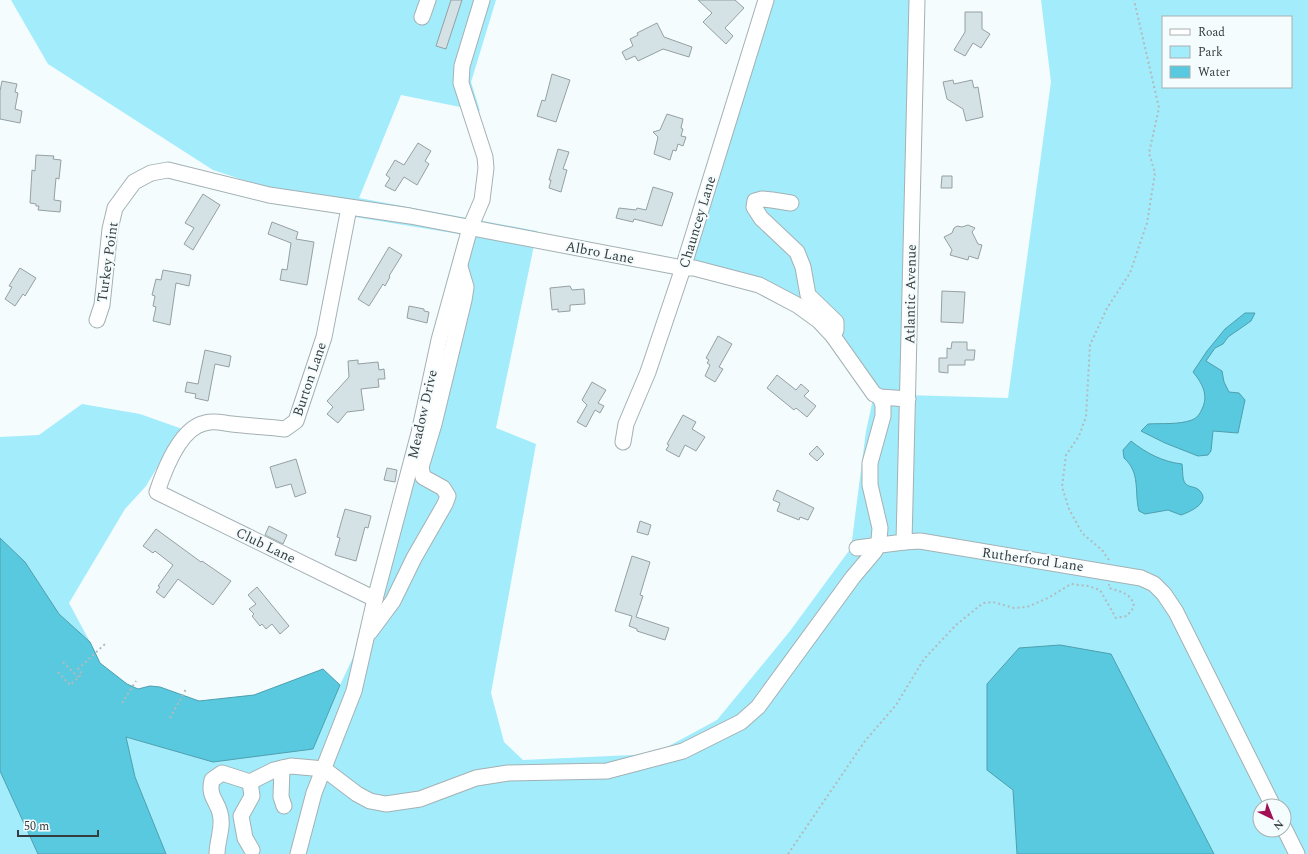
<svg xmlns="http://www.w3.org/2000/svg" width="1308" height="854" font-family="Spectral,serif">
<style>
.green{fill:#a2ecfb;fill-rule:evenodd}
.water{fill:#58c9de;stroke:#4e9fae}
.building{fill:#d5e2e5;stroke:#94a0a3}
.lines{fill:none;stroke-linecap:round;stroke-linejoin:round}
.minor-casing{stroke:#a4b1b4;stroke-width:17}
.path{stroke:#b3babc;stroke-width:2;stroke-dasharray:2 3;stroke-linecap:butt}
.minor{stroke:#fff;stroke-width:15}
.labels{text-anchor:middle;stroke-width:4;stroke-linejoin:round;paint-order:stroke}
.street-label{font-size:14px;fill:#373d3e;stroke:#f4fcfe}
</style>
<rect width="100%" height="100%" fill="#f4fcfe"/>
<g class="green">
<path d="M 11,0 L 496,0 L 471,82 L 480,111 L 401,95 L 359,198 L 537,231 L 496,428 L 536,444 L 491,693 L 504,742 L 523,760 L 654,754 L 717,720 L 790,631 L 851,548 L 866,431 L 873,399 L 801,301 L 686,265 L 767,0 L 912,0 L 905,395 L 1008,398 L 1051,82 L 1041,0 L 1308,0 L 1308,854 L 166,854 L 135,777 L 125,737 L 213,762 L 313,749 L 340,685 L 377,607 L 471,236 L 355,217 L 213,170 L 48,64 ZM 1163,17 L 1291,17 L 1291,87 L 1163,87 ZM 1260,806 L 1284,806 L 1284,830 L 1260,830 Z"/>
<path d="M 82,404 L 140,414 L 188,431 L 167,451 L 146,486 L 125,509 L 69,603 L 90,642 L 59,614 L 25,562 L 0,538 L 0,437 L 39,435 Z"/>
<path d="M 0,771 L 38,854 L 0,854 Z"/>
</g>
<g class="water">
<path d="M 1245,313 L 1255,313 L 1251,321 L 1228,337 L 1223,344 L 1215,348 L 1206,361 L 1222,371 L 1224,382 L 1229,392 L 1239,393 L 1245,400 L 1238,433 L 1213,431 L 1211,451 L 1208,455 L 1198,456 L 1165,443 L 1141,431 L 1148,424 C 1162,423 1178,425 1192,420 C 1197,418 1200,414 1202,409 C 1209,395 1202,383 1193,372 L 1207,351 L 1225,329 Z"/>
<path d="M 1131,441 C 1146,453 1163,462 1182,464 C 1183,470 1182,479 1185,483 C 1189,488 1195,486 1199,490 C 1212,502 1190,512 1181,515 L 1168,510 L 1145,514 L 1139,511 C 1134,492 1141,473 1124,458 L 1123,450 Z"/>
<path d="M 0,538 L 25,562 L 59,614 L 90,642 L 100,663 L 127,684 L 138,689 L 150,686 L 160,687 L 199,701 L 254,695 L 323,669 L 340,685 L 313,749 L 213,762 L 126,737 L 135,777 L 166,854 L 38,854 L 0,771 Z"/>
<path d="M 1060,645 L 1111,654 L 1214,854 L 1017,854 L 1013,790 L 987,770 L 987,684 L 1019,648 Z"/>
</g>
<g class="building">
<path d="M 451,0 L 462,0 L 446,49 L 436,46 Z"/>
<path d="M 698,0 L 735,0 L 744,8 L 725,28 L 733,36 L 726,44 L 703,22 L 712,13 Z"/>
<path d="M 965,12 L 982,12 L 982,29 L 990,34 L 981,48 L 973,43 L 965,56 L 954,50 L 965,32 Z"/>
<path d="M 657,23 L 664,37 L 692,47 L 689,57 L 663,49 L 638,61 L 635,56 L 626,60 L 622,52 L 633,46 L 630,39 L 638,35 L 637,33 Z"/>
<path d="M 552,74 L 570,80 L 556,122 L 537,116 L 542,100 L 545,101 Z"/>
<path d="M 953,80 L 954,84 L 972,80 L 974,88 L 978,87 L 983,117 L 966,121 L 963,109 L 947,99 L 943,82 Z"/>
<path d="M 2,81 L 17,84 L 15,92 L 18,93 L 15,109 L 22,111 L 20,123 L 0,119 L 0,91 Z"/>
<path d="M 667,114 L 683,119 L 681,128 L 683,129 L 681,136 L 686,137 L 683,146 L 678,144 L 676,151 L 673,150 L 670,160 L 654,154 L 658,137 L 653,132 L 660,130 Z"/>
<path d="M 418,143 L 431,151 L 425,161 L 429,164 L 417,185 L 404,177 L 395,191 L 385,186 L 390,178 L 386,175 L 395,160 L 404,165 Z"/>
<path d="M 558,149 L 569,152 L 563,169 L 567,170 L 561,192 L 549,188 L 551,180 L 549,180 Z"/>
<path d="M 36,155 L 54,156 L 53,159 L 61,160 L 59,179 L 56,178 L 54,200 L 61,201 L 60,212 L 38,210 L 39,206 L 36,206 L 36,204 L 30,203 L 32,170 L 35,171 Z"/>
<path d="M 942,176 L 952,176 L 952,188 L 941,188 Z"/>
<path d="M 653,187 L 673,193 L 662,226 L 634,219 L 633,222 L 616,218 L 619,208 L 636,210 L 637,208 L 646,210 Z"/>
<path d="M 203,194 L 220,205 L 193,250 L 184,244 L 194,228 L 185,223 Z"/>
<path d="M 272,222 L 298,232 L 296,239 L 314,242 L 307,285 L 280,280 L 282,269 L 287,270 L 291,243 L 268,234 Z"/>
<path d="M 968,225 L 975,228 L 972,232 L 978,244 L 982,245 L 978,259 L 969,256 L 968,260 L 950,255 L 952,250 L 944,237 L 952,233 L 954,228 L 957,226 L 962,227 Z"/>
<path d="M 389,247 L 402,255 L 389,276 L 390,277 L 385,286 L 383,284 L 369,306 L 358,299 Z"/>
<path d="M 20,268 L 36,278 L 25,296 L 23,294 L 15,306 L 5,299 L 12,287 L 9,286 Z"/>
<path d="M 163,270 L 191,275 L 189,286 L 176,283 L 170,325 L 153,321 L 156,307 L 153,306 L 155,296 L 152,295 L 156,279 L 161,280 Z"/>
<path d="M 570,286 L 572,290 L 584,289 L 585,304 L 570,305 L 570,311 L 558,312 L 558,309 L 552,310 L 550,288 Z"/>
<path d="M 942,291 L 965,292 L 963,323 L 941,322 Z"/>
<path d="M 409,306 L 424,309 L 424,311 L 429,312 L 427,323 L 407,318 Z"/>
<path d="M 718,336 L 732,344 L 719,367 L 723,369 L 715,382 L 705,376 L 710,365 L 707,363 L 709,360 L 706,358 Z"/>
<path d="M 952,342 L 967,342 L 967,350 L 975,350 L 974,360 L 965,360 L 965,365 L 948,365 L 948,373 L 939,372 L 939,358 L 947,358 L 947,348 L 951,349 Z"/>
<path d="M 205,350 L 231,356 L 229,367 L 215,364 L 208,401 L 195,398 L 196,394 L 185,392 L 187,382 L 198,384 Z"/>
<path d="M 358,360 L 358,364 L 378,362 L 379,370 L 384,369 L 385,379 L 378,379 L 379,387 L 361,389 L 364,410 L 347,412 L 338,423 L 327,414 L 333,407 L 327,401 L 349,377 L 348,361 Z"/>
<path d="M 777,375 L 796,390 L 801,384 L 809,391 L 804,396 L 816,406 L 807,417 L 796,408 L 794,410 L 767,388 Z"/>
<path d="M 592,382 L 606,390 L 598,403 L 604,406 L 600,413 L 595,410 L 586,427 L 577,422 L 587,405 L 582,400 Z"/>
<path d="M 683,415 L 696,422 L 692,429 L 705,437 L 696,451 L 685,445 L 679,457 L 666,450 L 669,445 L 667,444 Z"/>
<path d="M 817,446 L 824,454 L 817,461 L 809,454 Z"/>
<path d="M 296,459 L 306,493 L 295,497 L 291,484 L 276,488 L 270,467 Z"/>
<path d="M 387,468 L 397,470 L 395,482 L 384,480 Z"/>
<path d="M 777,490 L 814,508 L 808,520 L 800,517 L 799,520 L 777,511 L 780,503 L 773,500 Z"/>
<path d="M 345,509 L 371,516 L 368,528 L 365,527 L 356,561 L 335,555 L 340,538 L 337,537 Z"/>
<path d="M 640,521 L 651,525 L 648,535 L 637,532 Z"/>
<path d="M 269,526 L 287,535 L 283,544 L 265,535 Z"/>
<path d="M 156,529 L 201,562 L 202,561 L 231,581 L 213,605 L 178,579 L 164,598 L 156,592 L 160,587 L 158,586 L 173,565 L 155,551 L 153,553 L 143,546 Z"/>
<path d="M 632,556 L 650,562 L 640,595 L 643,596 L 636,617 L 669,628 L 665,640 L 637,631 L 637,629 L 629,626 L 632,616 L 615,611 Z"/>
<path d="M 257,587 L 289,626 L 280,634 L 272,624 L 266,629 L 262,624 L 260,626 L 252,616 L 254,614 L 249,609 L 256,604 L 248,595 Z"/>
</g>
<g class="lines">
<g class="minor-casing">
<g id="minor">
<path d="M 422,17 L 428,0"/>
<path d="M 791,203 L 772,200 L 762,199 L 755,201 L 754,207 L 761,218 L 797,252 L 803,267 L 808,295 L 836,322 L 836,330 L 833,336"/>
<path d="M 349,208 L 324,337 L 296,421 L 285,429 C 267,427 249,426 232,424 C 222,423 215,420 205,423 C 180,428 164,471 157,492 L 375,599"/>
<path d="M 97,320 L 102,305 L 110,229 L 115,208 L 134,182 L 151,173 L 168,170 L 269,195 L 410,216 L 683,268 L 694,268 L 759,285 L 797,305 L 819,321 L 833,336 L 874,394 L 880,397 L 908,399"/>
<path d="M 623,442 L 626,424 L 648,372 L 683,268 L 766,0"/>
<path d="M 904,542 L 920,541 L 1141,578 L 1154,584 L 1164,594 L 1176,612 L 1273,806"/>
<path d="M 857,548 L 904,542 L 917,0"/>
<path d="M 370,632 L 393,601 L 414,558 L 445,504 L 448,496 L 443,488 L 423,477 L 421,467 L 434,424 L 464,300 L 466,287 L 460,267"/>
<path d="M 282,768 L 281,797 L 284,806"/>
<path d="M 250,782 L 252,796 L 241,816 L 245,838 L 252,850"/>
<path d="M 1284,828 L 1297,854"/>
<path d="M 217,854 C 217,840 224,827 220,813 C 217,800 208,797 212,780 L 222,773 L 250,782 L 274,770 L 291,766 L 324,769 L 357,794 L 370,801 L 386,804 L 420,799 L 476,778 L 508,773 L 607,771 L 683,751 L 741,722 L 758,707 L 853,577 L 875,551 L 879,540 L 880,528 L 870,485 L 870,463 L 883,416 L 883,405 L 880,397"/>
<path d="M 298,854 L 314,793 L 354,691 L 375,599 L 419,433 L 439,340 L 470,228 L 482,200 L 486,168 L 485,157 L 461,83 L 462,66 L 482,0"/>
</g>
</g>
<g class="path">
<path d="M 1109,560 L 1102,550 L 1082,533 L 1069,509 L 1062,487 L 1066,455 L 1079,436 L 1086,417 L 1090,345 L 1107,308 L 1130,273 L 1147,223 L 1155,173 L 1149,153 L 1159,108 L 1134,0"/>
<path d="M 63,662 L 78,677"/>
<path d="M 58,672 L 70,685 L 82,674 L 78,669 L 105,644"/>
<path d="M 122,703 L 136,681"/>
<path d="M 170,718 L 186,689"/>
<path d="M 788,854 L 865,741 L 896,705 L 924,659 L 956,625 L 983,603 L 993,602 L 1014,608 L 1027,607 L 1048,598 L 1071,584 L 1088,586 L 1100,590 L 1116,618 L 1127,616 L 1134,607 C 1132,593 1121,592 1109,588 L 1109,584"/>
</g>
<use href="#minor" class="minor"/>
</g>
<g class="labels">
<g class="street-label">
<text transform="translate(697 222) rotate(-73)" y="5">Chauncey Lane</text>
<text transform="translate(600 252) rotate(11)" y="5">Albro Lane</text>
<text transform="translate(107 262) rotate(-82)" y="5">Turkey Point</text>
<text transform="translate(910 294) rotate(-89)" y="5">Atlantic Avenue</text>
<text transform="translate(309 379) rotate(-71)" y="5">Burton Lane</text>
<text transform="translate(422 414) rotate(-77)" y="5">Meadow Drive</text>
<text transform="translate(266 545) rotate(26)" y="5">Club Lane</text>
<text transform="translate(1033 559) rotate(8)" y="5">Rutherford Lane</text>
</g>
</g>
<rect x="1162" y="16" width="130" height="72" fill="#f4fcfe" stroke="#a8b0b1"/>
<rect x="1170" y="29" width="20" height="6" fill="#ffffff" stroke="#a8b0b1"/>
<text x="1198" y="36" font-size="12" fill="#373d3e">Road</text>
<rect x="1170" y="46" width="20" height="12" fill="#a2ecfb" stroke="#a8b0b1"/>
<text x="1198" y="56" font-size="12" fill="#373d3e">Park</text>
<rect x="1170" y="66" width="20" height="12" fill="#58c9de" stroke="#a8b0b1"/>
<text x="1198" y="76" font-size="12" fill="#373d3e">Water</text>
<g transform="translate(1272 818) rotate(137)"><circle r="19" fill="#f4fcfe" stroke="#a8b0b1"/>
<path d="M0-3L7 15L0 10L-7 15Z" fill="#a20f53"/>
<text y="-6" font-size="11" font-weight="bold" text-anchor="middle" fill="#373d3e">N</text>
</g>
<path d="M18 830v6h80v-6" fill="none" stroke="#373d3e" stroke-width="2"/>
<text x="24" y="830" font-size="12" fill="#373d3e" stroke="#f4fcfe" stroke-width="3" paint-order="stroke">50 m</text>
</svg>
